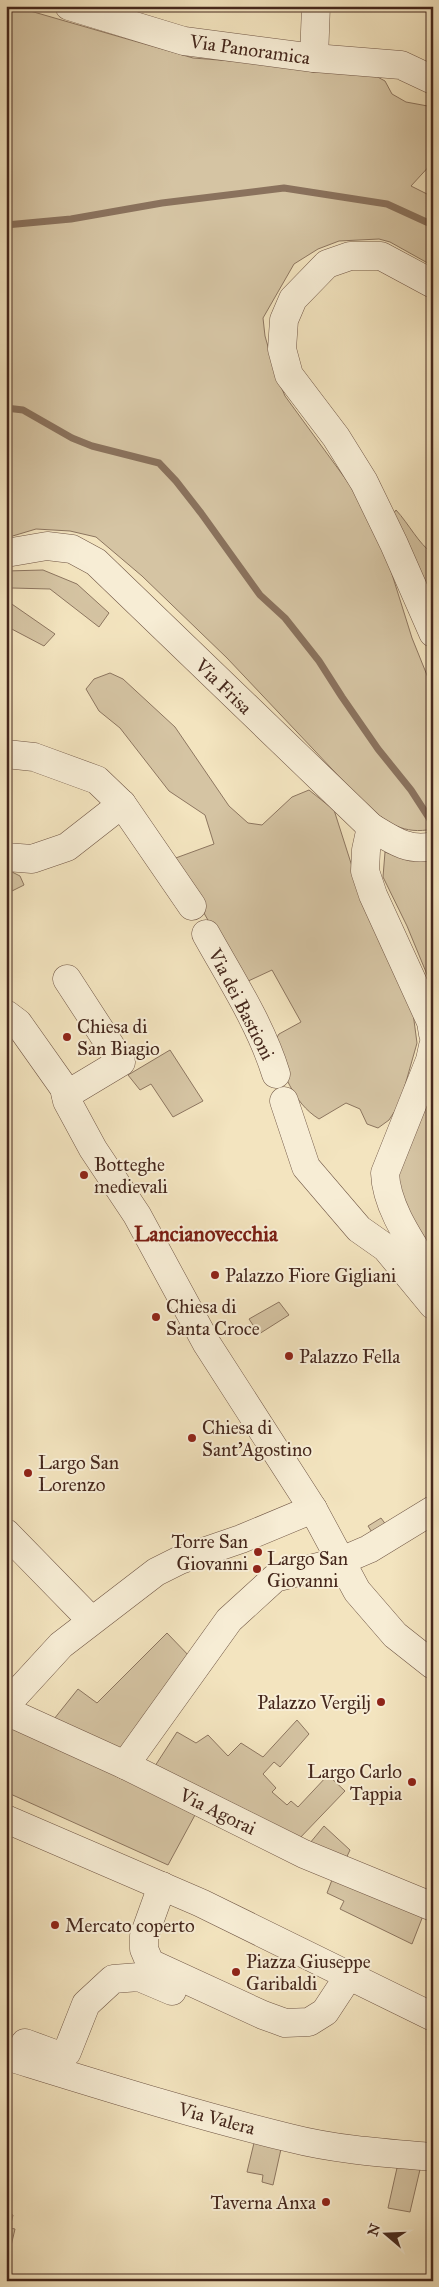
<svg xmlns="http://www.w3.org/2000/svg" width="439" height="2287" font-family="'IM FELL Great Primer',serif">
<style>
.green{fill:#d5c4a3;stroke:#8d7660}
.lines{fill:none;stroke-linecap:round;stroke-linejoin:round}
.stream{stroke:#8a725d;stroke-width:7}
.minor-casing{stroke:#705645;stroke-width:29}
.minor{stroke:#f7edd5;stroke-width:28}
.poi-dot{fill:#8f2418;stroke:#f7edd5;stroke-width:2}
.labels{text-anchor:middle;stroke-width:4;stroke-linejoin:round;paint-order:stroke}
.street-label{font-size:19px;fill:#45271c;stroke:#f7edd5}
.poi-label{font-size:19px;fill:#45271c;stroke:#f7edd5;text-anchor:start}
.quarter-label{font-size:21px;font-weight:bold;fill:#7a1f14;stroke:#f7edd5}
</style>
<rect width="100%" height="100%" fill="#f3e4bf"/>
<filter id="stains"><feTurbulence type="fractalNoise" baseFrequency=".004" numOctaves="4"/><feColorMatrix values="0 0 0 0 .2 0 0 0 0 .09 0 0 0 0 .02 0 0 0 .5 -.17"/></filter>
<radialGradient id="worn" r=".72"><stop offset=".6" stop-color="#630" stop-opacity="0"/><stop offset="1" stop-color="#630" stop-opacity=".3"/></radialGradient>
<g class="green">
<path d="M 6,6 L 13,6 L 193,58 L 348,70 L 372,74 L 385,81 L 392,94 L 406,102 L 433,107 L 433,162 L 411,186 L 433,197 L 433,266 L 390,242 L 379,239 L 339,241 L 318,249 L 294,264 L 263,318 L 265,336 L 276,375 L 285,396 L 350,485 L 385,552 L 412,638 L 433,690 L 433,829 C 403,835 388,823 366,805 L 227,658 L 142,576 L 96,537 L 70,531 L 36,529 L 6,538 Z"/>
<path d="M 396,510 C 409,524 418,543 433,554 L 433,621 L 388,521 Z"/>
<path d="M 43,570 L 77,584 L 109,613 L 99,627 L 50,589 L 12,588 L 6,599 L 6,571 Z"/>
<path d="M 6,600 L 55,634 L 44,646 L 6,626 Z"/>
<path d="M 110,673 L 123,679 L 175,727 L 229,806 L 248,823 L 262,825 L 292,797 L 309,790 L 334,810 L 358,885 L 413,1013 L 417,1043 L 400,1103 L 389,1120 L 378,1128 L 367,1124 L 360,1109 L 346,1103 L 319,1119 C 292,1102 284,1072 272,1045 L 279,1034 L 301,1022 L 272,970 L 244,983 L 173,859 L 214,844 L 205,815 L 169,791 L 120,728 L 99,711 L 86,689 L 94,679 Z"/>
<path d="M 385,852 L 406,858 L 433,856 L 433,989 L 407,926 L 383,877 Z"/>
<path d="M 6,869 L 20,876 L 24,885 L 6,894 Z"/>
<path d="M 170,1050 L 203,1101 L 173,1117 L 151,1084 L 140,1090 L 128,1075 Z"/>
<path d="M 433,1092 L 433,1251 C 422,1235 400,1206 397,1187 C 393,1155 419,1120 433,1092 Z"/>
<path d="M 279,1302 L 289,1315 L 259,1334 L 249,1319 Z"/>
<path d="M 381,1518 L 392,1533 L 378,1542 L 368,1526 Z"/>
<path d="M 167,1633 L 192,1659 L 123,1757 L 54,1719 L 78,1689 L 97,1703 Z"/>
<path d="M 6,1715 L 195,1815 L 168,1865 L 6,1792 Z"/>
<path d="M 297,1720 L 309,1734 L 280,1767 L 274,1762 L 263,1774 L 276,1788 L 272,1792 L 287,1805 L 291,1801 L 298,1807 L 328,1775 L 345,1791 L 297,1841 L 155,1766 L 177,1732 L 196,1743 L 208,1735 L 228,1756 L 241,1743 L 263,1757 Z"/>
<path d="M 324,1826 L 350,1850 L 343,1865 L 305,1849 Z"/>
<path d="M 335,1872 L 426,1908 L 412,1944 L 340,1909 L 344,1901 L 327,1893 Z"/>
<path d="M 254,2143 L 281,2149 L 273,2185 L 262,2182 L 263,2175 L 247,2172 Z"/>
<path d="M 399,2159 L 422,2161 L 410,2212 L 388,2208 Z"/>
<path d="M 6,2213 L 13,2215 L 10,2228 L 15,2229 L 7,2263 Z"/>
</g>
<g class="lines">
<g class="stream">
<path d="M 6,225 L 71,219 L 162,203 L 284,188 L 387,204 L 433,225"/>
<path d="M 6,408 L 23,410 L 72,438 L 92,446 L 159,463 L 176,481 L 201,513 L 260,595 L 285,618 L 319,661 L 342,697 L 378,749 L 411,790 L 433,824"/>
</g>
<g class="minor-casing">
<g id="minor">
<path d="M 69,6 L 184,41 L 314,58 L 401,65 L 433,80"/>
<path d="M 314,58 L 316,6"/>
<path d="M 433,284 L 381,256 L 350,256 L 327,264 L 293,299 L 284,320 L 282,349 L 289,375 L 336,437 L 364,482 L 394,544 L 433,633"/>
<path d="M 6,553 L 47,546 L 72,549 L 96,562 L 371,827 C 391,839 408,852 433,846"/>
<path d="M 6,754 L 34,757 L 97,780 L 122,804 L 192,906"/>
<path d="M 371,827 L 366,850 L 365,871 L 373,895 L 431,1022 L 433,1034"/>
<path d="M 6,857 L 32,859 L 67,847 L 122,804"/>
<path d="M 206,934 C 231,979 261,1025 276,1074"/>
<path d="M 6,1014 L 18,1023 L 64,1088 L 67,1101 L 93,1149 L 137,1215 L 207,1344 L 313,1509 L 357,1591 L 395,1635 L 433,1665"/>
<path d="M 433,1046 L 430,1060 L 385,1173 C 386,1209 415,1247 433,1277"/>
<path d="M 66,1095 L 121,1062 L 67,979"/>
<path d="M 284,1101 L 306,1167 L 359,1229 L 386,1248 L 433,1305"/>
<path d="M 6,1533 L 91,1620"/>
<path d="M 6,1705 L 61,1645 L 156,1572 L 180,1560 L 241,1539 L 313,1509"/>
<path d="M 6,1711 L 125,1765 L 304,1854 L 433,1907"/>
<path d="M 125,1765 L 229,1620 L 275,1578 L 341,1561 L 369,1549 L 433,1510"/>
<path d="M 6,1819 L 201,1903 L 433,2017"/>
<path d="M 162,1886 L 144,1936 L 144,1949 L 150,1963 L 263,2015 L 285,2023 L 309,2022 L 325,2012 L 350,1974"/>
<path d="M 25,2043 L 55,2054 L 67,2052 L 86,2004 L 113,1979 L 139,1977 L 172,1991"/>
<path d="M 6,2056 C 100,2085 195,2115 290,2138 C 337,2150 385,2153 433,2157"/>
</g>
</g>
<use href="#minor" class="minor"/>
</g>
<g class="poi-dot">
<circle cx="67" cy="1037" r="5"/>
<circle cx="84" cy="1175" r="5"/>
<circle cx="215" cy="1275" r="5"/>
<circle cx="156" cy="1317" r="5"/>
<circle cx="289" cy="1356" r="5"/>
<circle cx="192" cy="1438" r="5"/>
<circle cx="28" cy="1473" r="5"/>
<circle cx="258" cy="1552" r="5"/>
<circle cx="257" cy="1569" r="5"/>
<circle cx="381" cy="1702" r="5"/>
<circle cx="412" cy="1782" r="5"/>
<circle cx="55" cy="1925" r="5"/>
<circle cx="236" cy="1972" r="5"/>
<circle cx="326" cy="2202" r="5"/>
</g>
<g class="labels">
<g class="street-label">
<text transform="translate(250 49) rotate(8)" y="7">Via Panoramica</text>
<text transform="translate(224 686) rotate(44)" y="7">Via Frisa</text>
<text transform="translate(242 1004) rotate(63)" y="7">Via dei Bastioni</text>
<text transform="translate(218 1811) rotate(26)" y="7">Via Agorai</text>
<text transform="translate(217 2118) rotate(15)" y="7">Via Valera</text>
</g>
<g class="poi-label">
<text x="77" y="1033">Chiesa di<tspan x="77" dy="22">San Biagio</tspan></text>
<text x="94" y="1171">Botteghe<tspan x="94" dy="22">medievali</tspan></text>
<text x="225" y="1282">Palazzo Fiore Gigliani</text>
<text x="166" y="1313">Chiesa di<tspan x="166" dy="22">Santa Croce</tspan></text>
<text x="299" y="1363">Palazzo Fella</text>
<text x="202" y="1434">Chiesa di<tspan x="202" dy="22">Sant'Agostino</tspan></text>
<text x="38" y="1469">Largo San<tspan x="38" dy="22">Lorenzo</tspan></text>
<text x="248" y="1548" text-anchor="end">Torre San<tspan x="248" dy="22">Giovanni</tspan></text>
<text x="267" y="1565">Largo San<tspan x="267" dy="22">Giovanni</tspan></text>
<text x="371" y="1709" text-anchor="end">Palazzo Vergilj</text>
<text x="402" y="1778" text-anchor="end">Largo Carlo<tspan x="402" dy="22">Tappia</tspan></text>
<text x="65" y="1932">Mercato coperto</text>
<text x="246" y="1968">Piazza Giuseppe<tspan x="246" dy="22">Garibaldi</tspan></text>
<text x="316" y="2209" text-anchor="end">Taverna Anxa</text>
</g>
<g class="quarter-label">
<text x="206" y="1241">Lancianovecchia</text>
</g>
</g>
<rect width="439" height="2287" fill="none" stroke="#f3e4bf" stroke-width="25"/>
<rect x="8" y="8" width="424" height="2272" fill="none" stroke="#45271c" stroke-width="2.5"/>
<rect x="12" y="12" width="414" height="2262" fill="none" stroke="#45271c"/>
<g transform="translate(386 2234) rotate(289)" stroke="#f7edd5" stroke-width="4" paint-order="stroke">
<path d="M0-4L9 19L0 12L-9 19Z" fill="#45271c"/>
<text y="-8" font-size="14" font-weight="bold" text-anchor="middle" fill="#45271c">N</text>
</g>
<rect width="100%" height="100%" filter="url(#stains)"/>
<rect width="100%" height="100%" fill="url(#worn)"/>
</svg>
